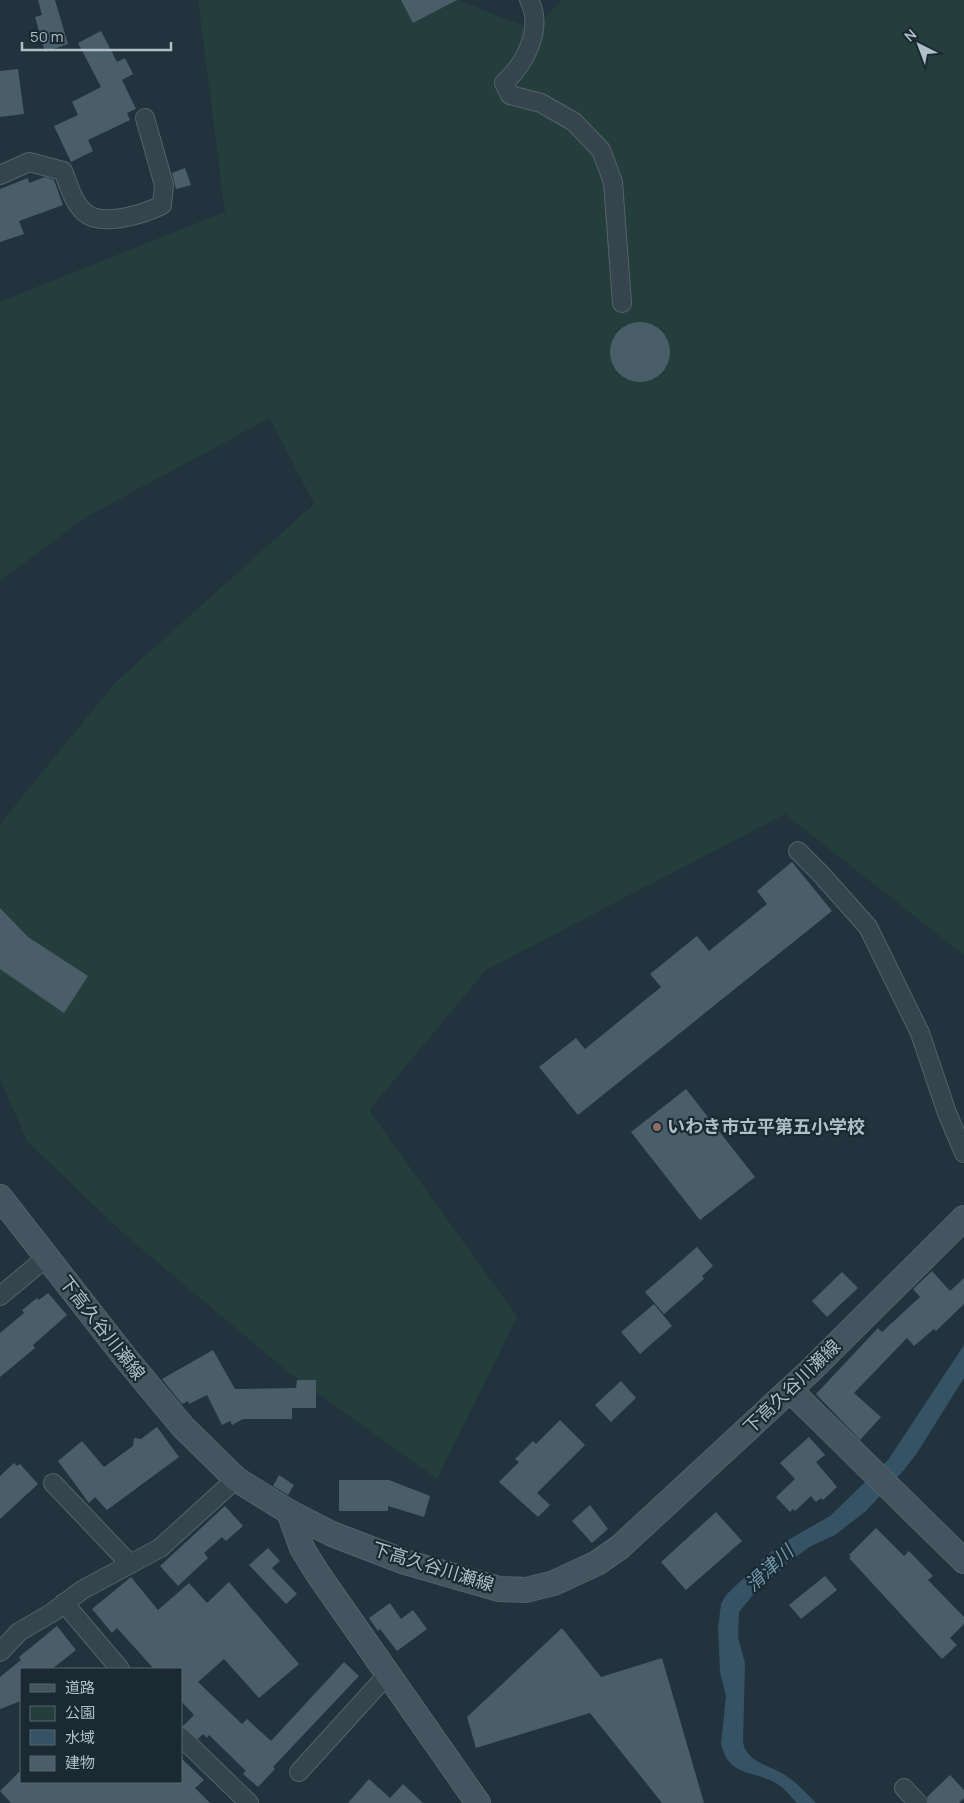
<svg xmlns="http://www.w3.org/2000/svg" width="964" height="1803" font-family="Manrope,'Noto Sans JP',sans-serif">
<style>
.green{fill:#243e3b}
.water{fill:#355365}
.building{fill:#4a5e69}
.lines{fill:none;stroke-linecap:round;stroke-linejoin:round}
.street-casing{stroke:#54626b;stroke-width:20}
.secondary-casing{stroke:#54626b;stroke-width:26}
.street{stroke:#36454d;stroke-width:18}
.secondary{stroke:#445560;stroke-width:24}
.education-dot{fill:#8d6e63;stroke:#1b2a32;stroke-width:2}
.labels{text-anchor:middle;stroke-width:4.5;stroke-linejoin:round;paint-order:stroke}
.poi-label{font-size:18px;font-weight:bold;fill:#b1bfc9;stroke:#1b2a32;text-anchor:start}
.street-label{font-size:18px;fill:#b1bfc9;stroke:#1b2a32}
.water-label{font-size:19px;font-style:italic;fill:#7097ad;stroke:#1b2a32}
</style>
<rect width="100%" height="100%" fill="#22333d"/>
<path class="green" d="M 198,0 L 458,0 L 533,30 L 562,0 L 964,0 L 964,955 L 785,814 L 486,970 L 369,1110 L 517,1317 L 437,1479 L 288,1372 L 124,1234 L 27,1141 L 0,1078 L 0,824 L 115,683 L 314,504 L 270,418 L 86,517 L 0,581 L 0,302 L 225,212 Z"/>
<path class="water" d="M 964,1345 L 964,1378 L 917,1453 L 904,1470 L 866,1511 L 835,1535 L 811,1546 L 786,1564 L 757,1590 L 739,1612 L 738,1637 L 745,1663 L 743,1743 C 748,1764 772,1765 788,1777 C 798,1784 807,1794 816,1803 L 797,1803 C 790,1796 784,1787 774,1782 C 750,1770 728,1776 721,1743 L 726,1696 L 720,1672 L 718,1628 L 721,1604 L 726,1595 L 772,1551 L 788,1540 L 830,1516 L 888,1460 Z"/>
<g class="building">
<path d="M 38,0 L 55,0 L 68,44 L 45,52 L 35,17 L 42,15 Z"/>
<path d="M 401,0 L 457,0 L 413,23 Z"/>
<path d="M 101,31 L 117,62 L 125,58 L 133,74 L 122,80 L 136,109 L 127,113 L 130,120 L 88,140 L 93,151 L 71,162 L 54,126 L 78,115 L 72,102 L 101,87 L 78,43 Z"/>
<path d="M 18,69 L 24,114 L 0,117 L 0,71 Z"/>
<path d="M 185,168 L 191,185 L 176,189 L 172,173 Z"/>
<path d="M 45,177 L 54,180 L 63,205 L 19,221 L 24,234 L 0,242 L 0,189 L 28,178 L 29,183 Z"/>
<circle cx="640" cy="352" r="30"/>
<path d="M 792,862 L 832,911 L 578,1115 L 539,1067 L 576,1038 L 585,1049 L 661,987 L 650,974 L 697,936 L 709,951 L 767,904 L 757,891 Z"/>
<path d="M 0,908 L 28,937 L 88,976 L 64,1013 L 0,969 Z"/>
<path d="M 686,1089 L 755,1177 L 700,1220 L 631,1132 Z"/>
<path d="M 697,1247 L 713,1266 L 702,1276 L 704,1279 L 664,1314 L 645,1292 Z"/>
<path d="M 932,1271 L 950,1291 L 964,1278 L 964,1304 L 936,1331 L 934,1329 L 914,1346 L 907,1338 L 854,1393 L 881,1417 L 860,1440 L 816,1394 L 878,1328 L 882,1332 L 920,1297 L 913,1289 Z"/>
<path d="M 842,1272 L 858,1288 L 827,1317 L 812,1301 Z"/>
<path d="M 48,1293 L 67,1315 L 33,1345 L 35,1348 L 0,1377 L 0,1333 L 24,1313 L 22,1310 L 37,1298 L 39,1300 Z"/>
<path d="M 654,1304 L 672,1326 L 640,1354 L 621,1332 Z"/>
<path d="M 213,1350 L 235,1389 L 296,1388 L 297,1380 L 316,1380 L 316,1408 L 292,1408 L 292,1419 L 243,1419 L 232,1425 L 230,1421 L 222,1425 L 207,1395 L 189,1404 L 188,1401 L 182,1404 L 162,1379 Z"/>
<path d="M 621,1381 L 636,1398 L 611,1422 L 595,1405 Z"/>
<path d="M 560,1420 L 585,1445 L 537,1493 L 550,1505 L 538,1517 L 499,1482 L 519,1462 L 515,1459 L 533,1441 L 536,1444 Z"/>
<path d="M 157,1427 L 179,1457 L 107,1510 L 95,1497 L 89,1503 L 58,1461 L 82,1441 L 104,1467 L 133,1446 L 134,1438 L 141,1439 Z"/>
<path d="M 809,1437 L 825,1455 L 816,1462 L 837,1487 L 823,1500 L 821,1498 L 816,1502 L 811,1496 L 795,1511 L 793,1509 L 790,1512 L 776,1497 L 795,1479 L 780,1463 Z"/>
<path d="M 14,1463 L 17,1466 L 20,1464 L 38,1484 L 0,1519 L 0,1476 Z"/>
<path d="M 279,1475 L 294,1485 L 288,1495 L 273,1486 Z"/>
<path d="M 339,1480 L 389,1480 L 430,1496 L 424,1517 L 388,1506 L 388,1511 L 339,1511 Z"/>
<path d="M 590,1505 L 608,1529 L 592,1543 L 572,1521 Z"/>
<path d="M 225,1506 L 243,1526 L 226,1541 L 222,1537 L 204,1553 L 208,1558 L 178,1586 L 160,1566 Z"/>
<path d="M 716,1512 L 742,1541 L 686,1590 L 661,1562 Z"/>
<path d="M 876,1528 L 904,1556 L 909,1551 L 933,1576 L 928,1580 L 964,1617 L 964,1624 L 950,1638 L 957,1645 L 942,1659 L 849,1558 L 851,1557 L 849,1555 Z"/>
<path d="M 268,1548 L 280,1561 L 272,1568 L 297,1594 L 286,1604 L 249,1565 Z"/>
<path d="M 825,1576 L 837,1590 L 801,1619 L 789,1605 Z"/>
<path d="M 131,1577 L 158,1610 L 189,1583 L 207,1603 L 229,1582 L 299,1664 L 259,1698 L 224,1659 L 198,1682 L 242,1724 L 247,1719 L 271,1741 L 344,1662 L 359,1676 L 273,1767 L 275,1769 L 258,1787 L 243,1774 L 246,1771 L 209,1735 L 207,1738 L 203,1734 L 198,1739 L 182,1727 L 194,1715 L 181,1701 L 181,1669 L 154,1669 L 117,1628 L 112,1633 L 92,1609 Z"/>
<path d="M 390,1603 L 401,1619 L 413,1610 L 427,1629 L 397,1651 L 380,1629 L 378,1631 L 369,1618 Z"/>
<path d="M 57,1626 L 76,1650 L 52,1669 L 21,1669 L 21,1701 L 0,1709 L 0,1677 L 21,1660 L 19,1657 Z"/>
<path d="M 562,1628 L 601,1677 L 662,1658 L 704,1803 L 662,1803 L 590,1713 L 476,1748 L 467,1717 Z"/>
<path d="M 181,1758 L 204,1780 L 195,1788 L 210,1803 L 11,1803 L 0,1791 L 21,1770 L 21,1782 L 181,1782 Z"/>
<path d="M 950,1775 L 964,1790 L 964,1798 L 959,1803 L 928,1803 L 927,1797 Z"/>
<path d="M 369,1779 L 390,1798 L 403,1784 L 423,1803 L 348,1803 Z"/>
</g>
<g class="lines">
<g class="street-casing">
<g id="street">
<path d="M 529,0 C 544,28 525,64 504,83 L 510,95 L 541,103 L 574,122 L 601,150 L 613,182 L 622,303"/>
<path d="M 0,175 L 29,162 L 63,171 C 69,185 73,202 84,212 C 101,228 144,214 162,205 L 164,185 L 145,118"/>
<path d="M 798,851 L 820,873 L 868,927 L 920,1033 L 947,1113 L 964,1153"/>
<path d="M 0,1296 L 47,1257"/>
<path d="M 53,1483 L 130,1564"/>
<path d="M 64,1603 L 120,1669"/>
<path d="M 0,1652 L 19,1632 L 53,1612 L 82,1590 L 160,1548 L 236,1479"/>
<path d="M 181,1737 L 249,1803"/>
<path d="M 299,1772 L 388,1674"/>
<path d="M 904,1788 L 918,1803"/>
</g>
</g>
<g class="secondary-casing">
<g id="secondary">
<path d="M 0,1197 L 124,1356 L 183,1427 L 236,1479 L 289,1512 L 332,1534 L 405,1562 L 499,1589 L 526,1590 L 554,1583 L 597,1563 L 620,1547 L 809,1372 L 964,1218"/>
<path d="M 790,1390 L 964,1561"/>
<path d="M 289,1512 L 302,1548 L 318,1574 L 478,1803"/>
</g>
</g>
<use href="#street" class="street"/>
<use href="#secondary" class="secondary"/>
</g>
<circle class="education-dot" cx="657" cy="1127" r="5"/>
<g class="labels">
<g class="poi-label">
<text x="667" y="1133">いわき市立平第五小学校</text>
</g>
<g class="street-label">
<text transform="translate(102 1328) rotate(52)" y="6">下高久谷川瀬線</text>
<text transform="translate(792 1387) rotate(-44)" y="6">下高久谷川瀬線</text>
<text transform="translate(433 1567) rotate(17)" y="6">下高久谷川瀬線</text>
</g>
<g class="water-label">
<text transform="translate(769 1568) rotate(-43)" y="7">滑津川</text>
</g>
</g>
<rect x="20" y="1668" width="162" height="115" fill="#1b2a32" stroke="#57666e"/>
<rect x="30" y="1684" width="25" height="8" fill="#445560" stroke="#57666e"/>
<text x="65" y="1693" font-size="15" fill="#b1bfc9">道路</text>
<rect x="30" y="1706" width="25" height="15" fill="#243e3b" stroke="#57666e"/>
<text x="65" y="1718" font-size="15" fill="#b1bfc9">公園</text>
<rect x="30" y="1730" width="25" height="15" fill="#355365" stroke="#57666e"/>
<text x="65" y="1743" font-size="15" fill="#b1bfc9">水域</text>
<rect x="30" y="1756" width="25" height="15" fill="#4a5e69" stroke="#57666e"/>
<text x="65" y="1768" font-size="15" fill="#b1bfc9">建物</text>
<g transform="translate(919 45) rotate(318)" stroke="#1b2a32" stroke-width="4" paint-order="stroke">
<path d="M0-4L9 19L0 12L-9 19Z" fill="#b1bfc9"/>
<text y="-8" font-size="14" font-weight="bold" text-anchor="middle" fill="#b1bfc9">N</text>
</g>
<path d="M22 42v8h149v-8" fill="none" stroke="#b1bfc9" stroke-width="2.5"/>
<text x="30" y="42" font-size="15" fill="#b1bfc9" stroke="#1b2a32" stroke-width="4" paint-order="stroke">50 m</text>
</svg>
